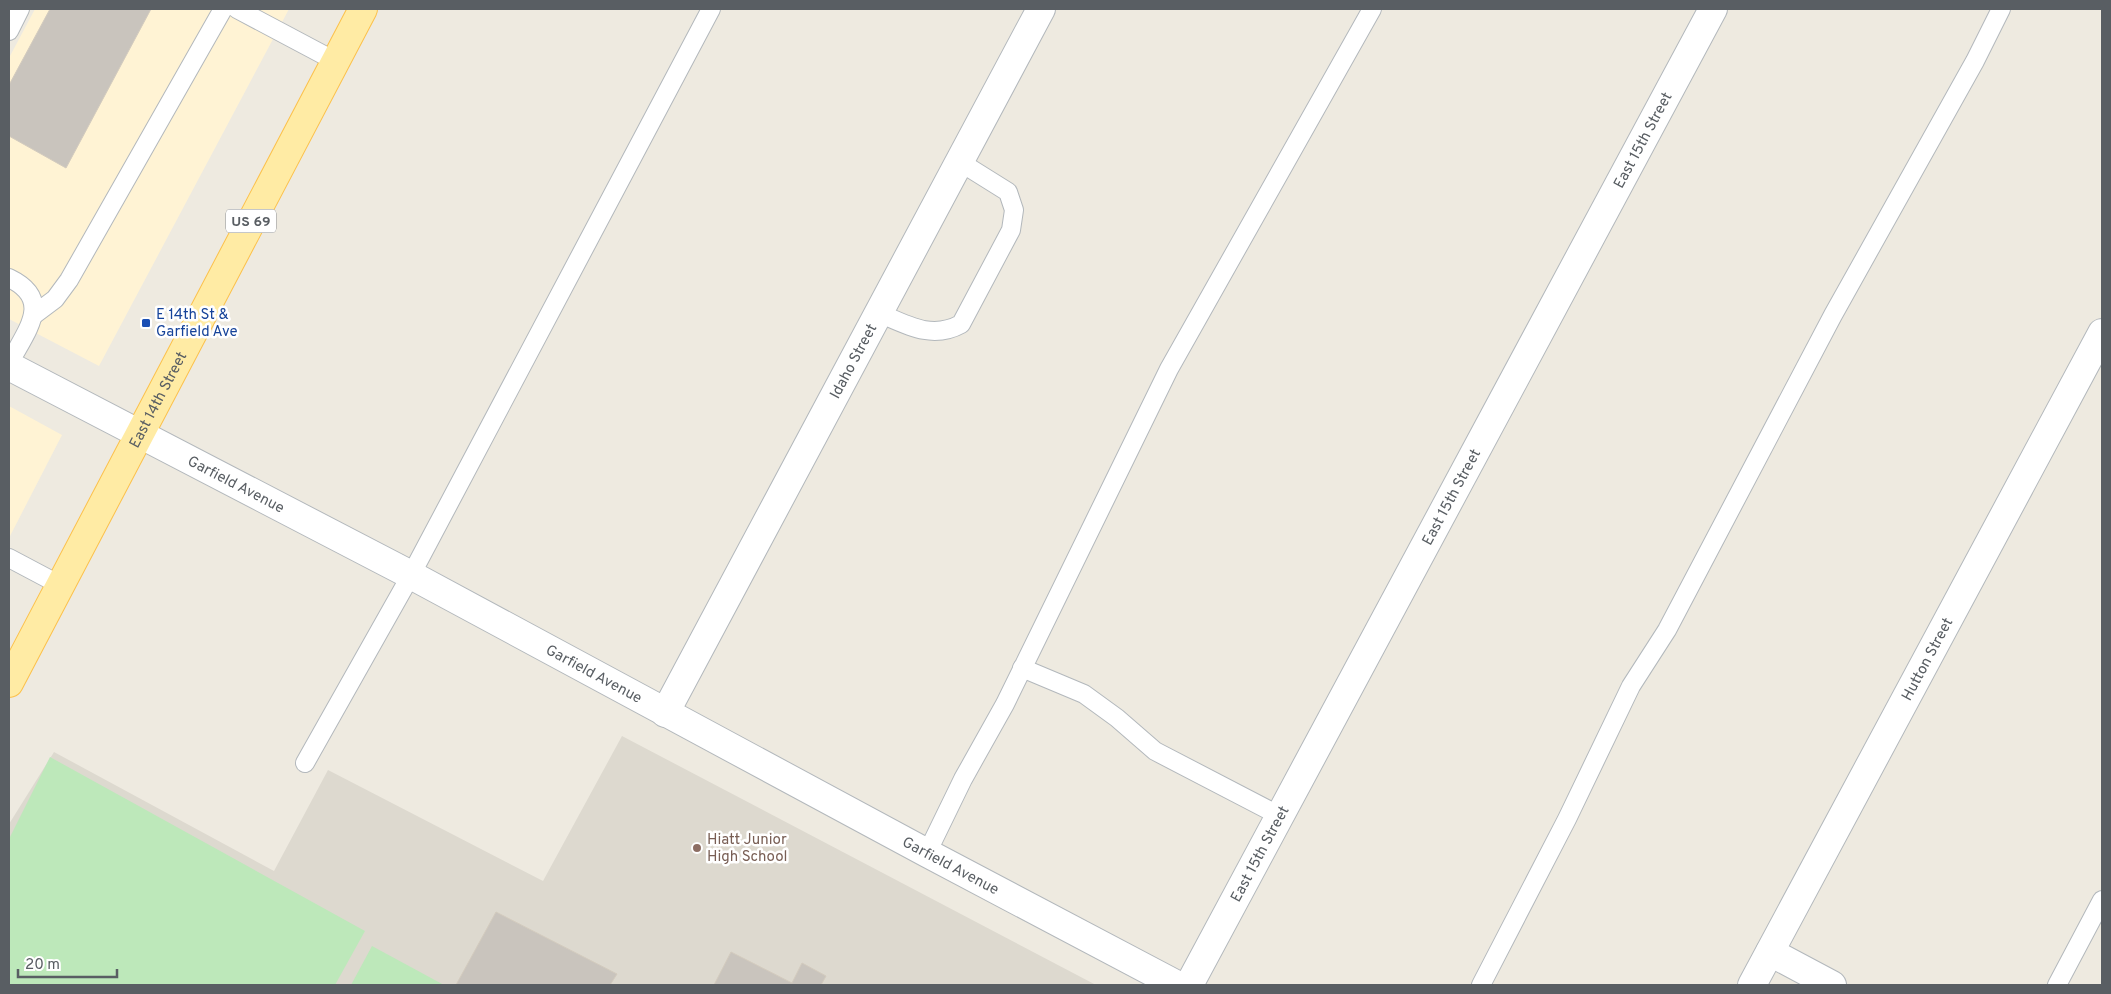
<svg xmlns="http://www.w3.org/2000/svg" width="2111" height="994" font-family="Overpass,sans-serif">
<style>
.commercial{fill:#fff3d4}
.education{fill:#ddd9cf}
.green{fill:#bde8ba}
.building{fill:#c9c4bd;stroke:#d3cbbe}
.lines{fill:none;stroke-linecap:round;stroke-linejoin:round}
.service-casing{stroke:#b3b8bc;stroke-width:20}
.minor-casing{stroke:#b3b8bc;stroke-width:30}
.primary-casing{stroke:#fcc14b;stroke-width:30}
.service{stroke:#fff;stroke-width:18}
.minor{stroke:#fff;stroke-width:28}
.primary{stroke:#ffeba4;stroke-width:28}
.transit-dot{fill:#1a4fb4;stroke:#fff;stroke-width:2}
.education-dot{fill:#8d6e63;stroke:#fff;stroke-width:2}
.labels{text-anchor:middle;stroke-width:5;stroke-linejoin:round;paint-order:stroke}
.shield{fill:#fff;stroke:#8b8e92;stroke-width:1}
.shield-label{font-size:14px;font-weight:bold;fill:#595e63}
.street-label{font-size:15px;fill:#595e63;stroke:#fff}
.transit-label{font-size:15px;fill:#164399;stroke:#fff;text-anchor:start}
.education-label{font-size:15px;fill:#785e54;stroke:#fff;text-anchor:start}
</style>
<rect width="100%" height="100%" fill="#eeeae0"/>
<g class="commercial">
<path d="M 35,9 L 289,9 L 99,366 L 9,319 L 9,58 Z"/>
<path d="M 9,406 L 62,435 L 9,538 Z"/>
</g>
<path class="education" d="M 622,736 L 1096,985 L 9,985 L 9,824 L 54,752 L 274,871 L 328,770 L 543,881 Z"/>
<g class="green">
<path d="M 50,757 L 365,931 L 335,985 L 9,985 L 9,839 Z"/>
<path d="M 372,946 L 444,985 L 351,985 Z"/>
</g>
<g class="building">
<path d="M 50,9 L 151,9 L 66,168 L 9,136 L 9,85 Z"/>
<path d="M 496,912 L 617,974 L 610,985 L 456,985 Z"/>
<path d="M 731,952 L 792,983 L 802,963 L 826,976 L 821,985 L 714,985 Z"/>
</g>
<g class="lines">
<g class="service-casing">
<g id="service">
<path d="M 237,9 L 335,61"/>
<path d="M 9,31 L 20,9"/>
<path d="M 9,278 C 55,300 25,332 9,364"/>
<path d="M 879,313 C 907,325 932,340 961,324 L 1011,230 L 1014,210 L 1008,192 L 960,162"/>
<path d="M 35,314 L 55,299 L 69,280 L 223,9"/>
<path d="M 9,558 L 60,585"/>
<path d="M 1022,668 L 1084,694 L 1117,718 L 1155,751 L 1280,816"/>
<path d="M 305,763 L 411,575 L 711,9"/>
<path d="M 927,853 L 963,779 L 1005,704 L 1169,369 L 1372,9"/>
<path d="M 1481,985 L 1567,819 L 1631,686 L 1667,630 L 1833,315 L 1975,61 L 2001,9"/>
<path d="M 2057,985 L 2102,900"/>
</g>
</g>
<g class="minor-casing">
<g id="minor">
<path id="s1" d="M 9,366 L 411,575 L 927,853 L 1177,985"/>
<path id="s2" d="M 665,713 L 1041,9"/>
<path d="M 1770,952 L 1832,985"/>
<path id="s3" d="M 1189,985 L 1713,9"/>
<path id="s4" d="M 1752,985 L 2102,333"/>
</g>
</g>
<g class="primary-casing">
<g id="primary">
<path id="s5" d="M 9,683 L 363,9"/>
</g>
</g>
<use href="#service" class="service"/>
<use href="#minor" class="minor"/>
<use href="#primary" class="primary"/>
</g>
<rect class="transit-dot" x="141" y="318" width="10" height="10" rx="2.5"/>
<circle class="education-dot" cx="697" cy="848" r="5"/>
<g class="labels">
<rect class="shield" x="226" y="209.5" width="50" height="23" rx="4"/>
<g class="shield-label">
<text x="251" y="226">US 69</text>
</g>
<g class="street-label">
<text dy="5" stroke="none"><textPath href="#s3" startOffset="959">East 15th Street</textPath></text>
<text dy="5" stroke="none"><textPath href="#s2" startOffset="399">Idaho Street</textPath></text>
<text dy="5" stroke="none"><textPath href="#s5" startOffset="320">East 14th Street</textPath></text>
<text dy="5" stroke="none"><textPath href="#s1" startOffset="256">Garfield Avenue</textPath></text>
<text dy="5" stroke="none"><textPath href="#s3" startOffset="554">East 15th Street</textPath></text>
<text dy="5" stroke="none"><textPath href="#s4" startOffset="370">Hutton Street</textPath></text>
<text dy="5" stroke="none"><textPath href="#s1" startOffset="661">Garfield Avenue</textPath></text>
<text dy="5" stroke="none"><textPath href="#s3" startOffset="149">East 15th Street</textPath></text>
<text dy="5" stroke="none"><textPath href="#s1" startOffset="1066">Garfield Avenue</textPath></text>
</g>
<g class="transit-label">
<text x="156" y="319">E 14th St &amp;<tspan x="156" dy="17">Garfield Ave</tspan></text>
</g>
<g class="education-label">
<text x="707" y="844">Hiatt Junior<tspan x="707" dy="17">High School</tspan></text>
</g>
</g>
<rect width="2111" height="994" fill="none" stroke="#595e63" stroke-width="20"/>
<path d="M18 969v8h99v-8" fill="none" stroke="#595e63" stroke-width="2.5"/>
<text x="25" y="969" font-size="15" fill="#595e63" stroke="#ffffff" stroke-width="4" paint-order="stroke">20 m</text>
</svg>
